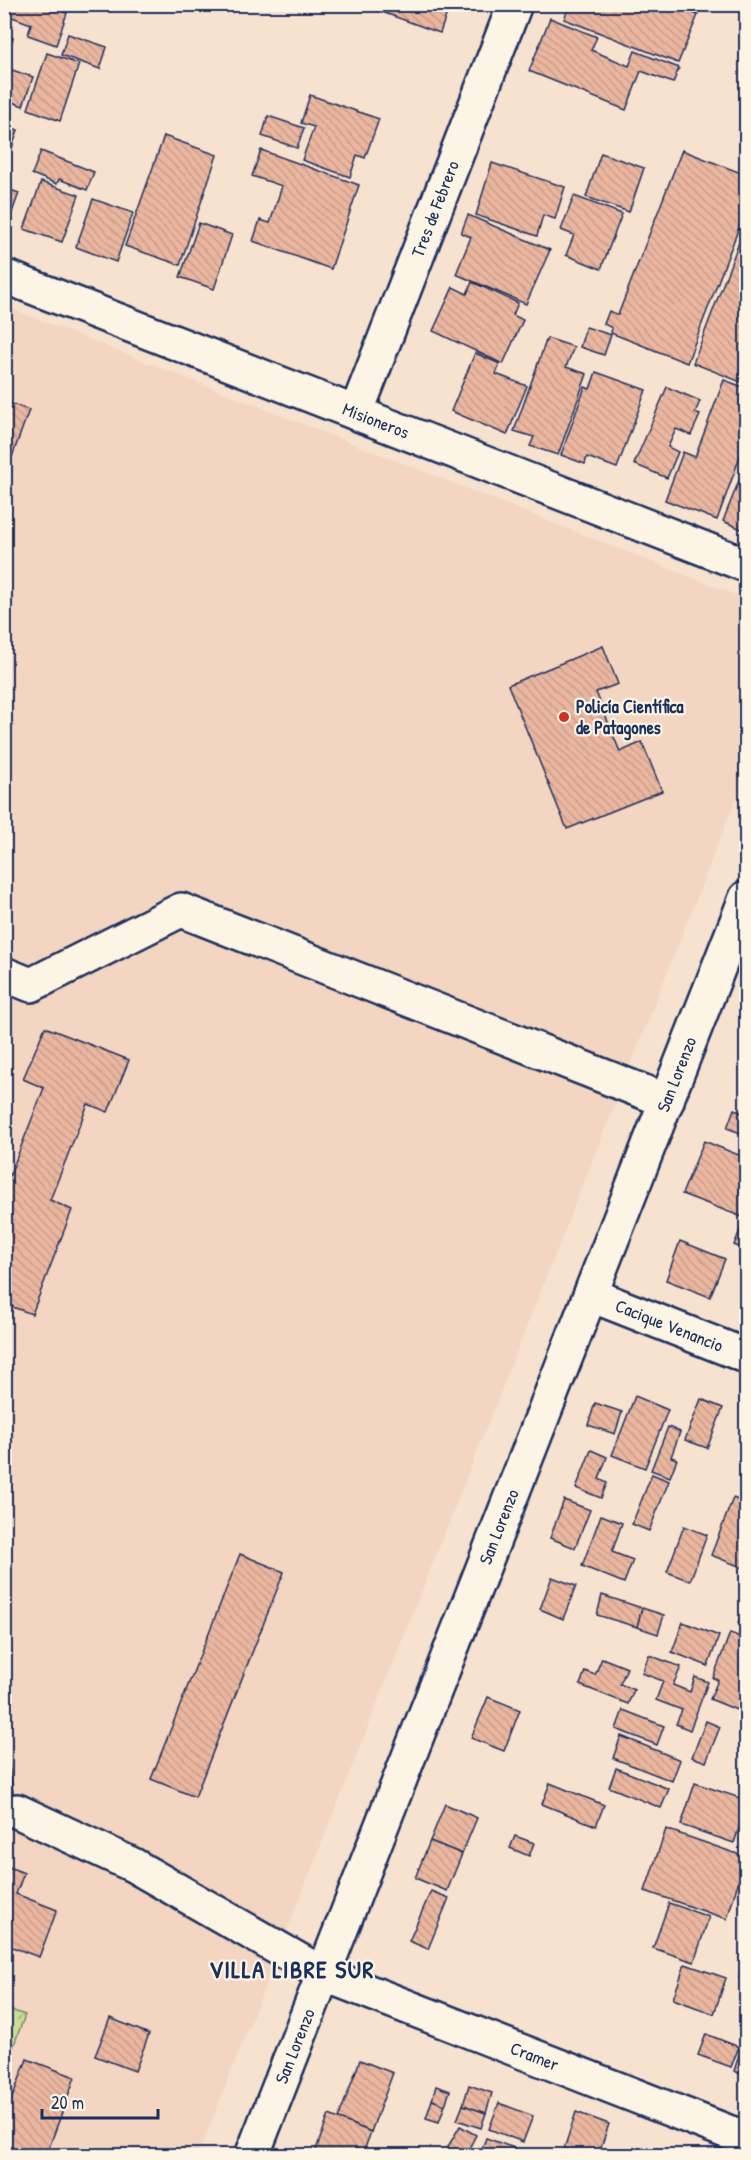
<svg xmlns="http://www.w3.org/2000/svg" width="751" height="2160" font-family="'Patrick Hand',sans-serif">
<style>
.built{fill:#f3d5c1}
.park{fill:url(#park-crowns);stroke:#748678;stroke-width:1.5}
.building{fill:url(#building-back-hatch);stroke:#1b2f5e;stroke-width:1.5}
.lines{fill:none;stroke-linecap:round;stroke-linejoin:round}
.minor-casing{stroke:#1b2f5e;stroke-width:38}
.minor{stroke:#fcf5e5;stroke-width:33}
.poi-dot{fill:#c8321e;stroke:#fcf5e5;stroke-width:2}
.labels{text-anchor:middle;stroke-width:4.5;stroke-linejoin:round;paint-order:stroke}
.street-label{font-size:18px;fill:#1b2f5e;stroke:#fcf5e5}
.poi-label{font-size:18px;font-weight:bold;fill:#1b2f5e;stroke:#fcf5e5;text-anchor:start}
.district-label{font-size:24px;font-weight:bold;letter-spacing:1.5px;fill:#1b2f5e;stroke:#fcf5e5}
</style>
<defs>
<pattern id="park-crowns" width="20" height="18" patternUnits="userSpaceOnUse" patternTransform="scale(1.5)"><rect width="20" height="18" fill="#cddd91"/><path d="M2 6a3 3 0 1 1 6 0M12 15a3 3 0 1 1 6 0" fill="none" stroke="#afbe7f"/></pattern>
<pattern id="building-back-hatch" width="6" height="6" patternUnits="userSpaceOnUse" patternTransform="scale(1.5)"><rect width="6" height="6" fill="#ebb69f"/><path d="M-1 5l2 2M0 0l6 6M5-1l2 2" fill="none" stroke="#c99d8b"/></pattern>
</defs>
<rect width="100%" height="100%" fill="#f7e2d0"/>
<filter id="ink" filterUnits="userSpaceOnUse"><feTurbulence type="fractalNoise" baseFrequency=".0167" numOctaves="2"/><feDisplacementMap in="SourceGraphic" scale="12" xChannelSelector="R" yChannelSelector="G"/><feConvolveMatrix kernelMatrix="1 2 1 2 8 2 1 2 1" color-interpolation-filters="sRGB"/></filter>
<g filter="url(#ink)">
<path class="built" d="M 4,306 L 746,599 L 746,773 L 198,2155 L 5,2155 Z"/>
<path class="park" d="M 5,2008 L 25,2015 L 5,2069 L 4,2008 Z"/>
<g class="building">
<path d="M 4,4 L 42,4 L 67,13 L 56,45 L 28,35 L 31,24 L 4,14 Z"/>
<path d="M 368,4 L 450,4 L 440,33 L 368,7 Z"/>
<path d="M 570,4 L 671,4 L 698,15 L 678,63 L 564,19 Z"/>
<path d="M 550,18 L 597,37 L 591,50 L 629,66 L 635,51 L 679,68 L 673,83 L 641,71 L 626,110 L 529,71 Z"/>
<path d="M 68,34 L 107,47 L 100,69 L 61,55 Z"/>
<path d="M 4,35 L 13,38 L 4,59 Z"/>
<path d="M 47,53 L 79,64 L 60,121 L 28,109 Z"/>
<path d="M 6,68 L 33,77 L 23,106 L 4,99 L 4,73 Z"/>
<path d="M 310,95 L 379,119 L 365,158 L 357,155 L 350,177 L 302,160 L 314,127 L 301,123 Z"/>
<path d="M 268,116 L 304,128 L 297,148 L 262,136 Z"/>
<path d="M 4,125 L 18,130 L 12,148 L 6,147 L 4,152 Z"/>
<path d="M 164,136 L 217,155 L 180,265 L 125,246 Z"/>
<path d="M 261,150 L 359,185 L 331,269 L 253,241 L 260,220 L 270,223 L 282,186 L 252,176 Z"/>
<path d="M 682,150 L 746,175 L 746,209 L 687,363 L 611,333 L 612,328 L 604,324 L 609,311 L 618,315 Z"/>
<path d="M 41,151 L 94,172 L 87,190 L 59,179 L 57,184 L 32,174 Z"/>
<path d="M 601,153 L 644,168 L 629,212 L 586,197 Z"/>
<path d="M 746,156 L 746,172 L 742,170 Z"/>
<path d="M 492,163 L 565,187 L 555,219 L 543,215 L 537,236 L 476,215 Z"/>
<path d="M 41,182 L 79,195 L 62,242 L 24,229 Z"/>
<path d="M 4,188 L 19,193 L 6,229 L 4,228 Z"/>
<path d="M 574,196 L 622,214 L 601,269 L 566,255 L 574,235 L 561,230 Z"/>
<path d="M 93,199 L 133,213 L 116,262 L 76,247 Z"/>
<path d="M 468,215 L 550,250 L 526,304 L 456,274 L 471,237 L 461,233 Z"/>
<path d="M 199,223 L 232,235 L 214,289 L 180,277 Z"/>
<path d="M 746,224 L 746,384 L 693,363 Z"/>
<path d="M 472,282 L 518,303 L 513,315 L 523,320 L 503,364 L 433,331 L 453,287 L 467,294 Z"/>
<path d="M 586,327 L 611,335 L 604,355 L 580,347 Z"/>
<path d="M 547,338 L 574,347 L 566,367 L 587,374 L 558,455 L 530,446 L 534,437 L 514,431 Z"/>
<path d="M 475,353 L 500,364 L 496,374 L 527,386 L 507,435 L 451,411 Z"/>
<path d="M 596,372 L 646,390 L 617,468 L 587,457 L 585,464 L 561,455 L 585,387 L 590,389 Z"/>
<path d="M 724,380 L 746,388 L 746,440 L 717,520 L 665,500 L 683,452 L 695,457 Z"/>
<path d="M 667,387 L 700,401 L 695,413 L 700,415 L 691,435 L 676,429 L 668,447 L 678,452 L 667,478 L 634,464 Z"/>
<path d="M 4,401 L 29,410 L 4,479 Z"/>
<path d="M 746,463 L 746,531 L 723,521 Z"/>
<path d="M 603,646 L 618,684 L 596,692 L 620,752 L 642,742 L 662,791 L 567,829 L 508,685 Z"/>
<path d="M 45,1027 L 129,1060 L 108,1112 L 88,1104 L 50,1200 L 72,1210 L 32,1314 L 7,1305 L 4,1311 L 4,1185 L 6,1185 L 44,1088 L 23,1079 Z"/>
<path d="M 734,1109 L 746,1115 L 746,1135 L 727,1128 Z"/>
<path d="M 704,1141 L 746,1158 L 746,1250 L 734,1245 L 745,1218 L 682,1194 Z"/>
<path d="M 680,1241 L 725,1259 L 710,1297 L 666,1280 Z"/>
<path d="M 635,1396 L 668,1410 L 645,1468 L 612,1455 Z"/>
<path d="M 701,1399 L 723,1408 L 707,1448 L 685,1440 Z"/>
<path d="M 595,1403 L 622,1412 L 615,1434 L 588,1425 Z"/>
<path d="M 668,1427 L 680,1432 L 671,1457 L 677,1459 L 670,1477 L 651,1470 Z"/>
<path d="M 591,1450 L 607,1457 L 599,1479 L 607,1483 L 601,1498 L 576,1488 Z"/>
<path d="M 652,1474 L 669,1481 L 649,1531 L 632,1524 Z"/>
<path d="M 733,1498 L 746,1503 L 746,1569 L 711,1555 Z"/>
<path d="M 564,1500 L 590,1510 L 575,1548 L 550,1538 Z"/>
<path d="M 601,1515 L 622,1523 L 612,1552 L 633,1560 L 624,1583 L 582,1566 Z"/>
<path d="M 684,1526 L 707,1535 L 690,1581 L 667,1572 Z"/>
<path d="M 240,1554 L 284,1572 L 195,1797 L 151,1779 Z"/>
<path d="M 552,1577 L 576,1586 L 563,1619 L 540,1609 Z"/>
<path d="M 602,1595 L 642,1608 L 637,1627 L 597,1615 Z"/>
<path d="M 746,1601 L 746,1626 L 738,1623 Z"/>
<path d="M 642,1608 L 664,1615 L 658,1634 L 637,1627 Z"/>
<path d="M 683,1622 L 719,1636 L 708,1666 L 672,1652 Z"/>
<path d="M 730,1633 L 746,1639 L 746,1693 L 739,1711 L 710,1699 L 718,1680 L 713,1678 Z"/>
<path d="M 649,1655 L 681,1667 L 673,1685 L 690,1692 L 695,1677 L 708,1682 L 690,1730 L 676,1724 L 682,1710 L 656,1700 L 663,1681 L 642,1673 Z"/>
<path d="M 602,1658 L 627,1668 L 620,1684 L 634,1690 L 628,1704 L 580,1685 L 585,1671 L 595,1675 Z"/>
<path d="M 488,1697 L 520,1710 L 504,1751 L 471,1738 Z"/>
<path d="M 623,1710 L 664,1726 L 657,1745 L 616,1729 Z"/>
<path d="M 706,1721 L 720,1727 L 706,1762 L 692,1757 Z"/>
<path d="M 4,1732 L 14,1799 L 20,1801 L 8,1832 L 4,1831 Z"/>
<path d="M 621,1736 L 680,1760 L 672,1781 L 613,1758 Z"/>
<path d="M 616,1768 L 669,1789 L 661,1808 L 609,1787 Z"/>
<path d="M 550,1783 L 604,1805 L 596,1826 L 542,1804 Z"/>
<path d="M 695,1783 L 746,1800 L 746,1807 L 734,1843 L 681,1825 Z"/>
<path d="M 445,1804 L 477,1818 L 462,1854 L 430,1841 Z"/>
<path d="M 666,1829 L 746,1857 L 727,1919 L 645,1891 Z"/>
<path d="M 515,1836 L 534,1843 L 529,1856 L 510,1848 Z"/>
<path d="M 430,1841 L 462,1854 L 447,1891 L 415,1878 Z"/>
<path d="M 4,1865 L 24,1873 L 16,1894 L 57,1910 L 39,1957 L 4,1944 Z"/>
<path d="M 431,1891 L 449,1898 L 428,1949 L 409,1941 Z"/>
<path d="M 669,1903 L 709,1917 L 694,1962 L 653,1948 Z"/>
<path d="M 746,1955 L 746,1980 L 739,1978 Z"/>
<path d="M 685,1964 L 726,1978 L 714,2014 L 673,1999 Z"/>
<path d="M 110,2018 L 149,2034 L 135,2071 L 95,2056 Z"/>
<path d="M 746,2033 L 746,2076 L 734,2071 Z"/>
<path d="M 706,2034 L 739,2047 L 731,2067 L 698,2055 Z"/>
<path d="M 27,2059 L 75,2077 L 46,2156 L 4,2156 L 4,2119 Z"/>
<path d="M 360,2060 L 393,2073 L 371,2132 L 338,2119 Z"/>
<path d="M 469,2085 L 492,2093 L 486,2113 L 463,2105 Z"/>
<path d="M 436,2086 L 450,2091 L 445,2105 L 432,2100 Z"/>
<path d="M 432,2100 L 445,2105 L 439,2122 L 426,2118 Z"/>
<path d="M 499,2103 L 533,2116 L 523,2142 L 489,2129 Z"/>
<path d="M 463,2105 L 486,2113 L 481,2128 L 457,2120 Z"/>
<path d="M 576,2112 L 609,2124 L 598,2156 L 583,2156 L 564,2149 Z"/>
<path d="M 329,2115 L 371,2132 L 362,2156 L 325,2156 L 315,2152 Z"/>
<path d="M 460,2126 L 476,2135 L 465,2156 L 457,2156 L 446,2150 Z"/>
<path d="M 486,2138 L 520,2150 L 518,2156 L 479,2156 Z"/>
<path d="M 564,2149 L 583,2156 L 561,2156 Z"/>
</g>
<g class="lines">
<g class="minor-casing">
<g id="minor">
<path id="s1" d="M 4,276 L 746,565"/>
<path id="s2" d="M 356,413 L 515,4"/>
<path d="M 4,974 L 31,985 L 181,910 L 667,1101"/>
<path id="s3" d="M 591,1295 L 746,1356"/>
<path id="s4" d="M 17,1811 L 133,1865 L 323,1974 L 746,2139"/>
<path id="s5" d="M 252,2156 L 746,898"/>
</g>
</g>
<use href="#minor" class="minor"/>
</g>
</g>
<circle class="poi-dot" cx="564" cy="717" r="6"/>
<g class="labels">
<g class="street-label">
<text dy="6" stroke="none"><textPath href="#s2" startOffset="219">Tres de Febrero</textPath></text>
<text dy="6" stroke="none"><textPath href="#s1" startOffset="399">Misioneros</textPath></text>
<text dy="6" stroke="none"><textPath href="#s5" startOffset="1162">San Lorenzo</textPath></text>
<text dy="6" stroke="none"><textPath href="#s3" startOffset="84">Cacique Venancio</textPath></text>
<text dy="6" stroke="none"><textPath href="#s5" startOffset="676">San Lorenzo</textPath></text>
<text dy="6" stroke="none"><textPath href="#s5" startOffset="118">San Lorenzo</textPath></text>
<text dy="6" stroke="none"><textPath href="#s4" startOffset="574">Cramer</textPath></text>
</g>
<g class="poi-label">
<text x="576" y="713">Policía Científica<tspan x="576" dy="21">de Patagones</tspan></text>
</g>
<g class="district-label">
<text x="292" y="1978">VILLA LIBRE SUR</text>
</g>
</g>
<rect width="751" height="2160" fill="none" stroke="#fcf5e5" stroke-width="24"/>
<rect x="12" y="12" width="727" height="2136" fill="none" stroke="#1b2f5e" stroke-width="2" filter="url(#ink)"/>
<path d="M42 2109v9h116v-9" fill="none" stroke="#1b2f5e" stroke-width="3"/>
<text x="51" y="2109" font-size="18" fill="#1b2f5e" stroke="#fcf5e5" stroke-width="4.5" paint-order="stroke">20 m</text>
</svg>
